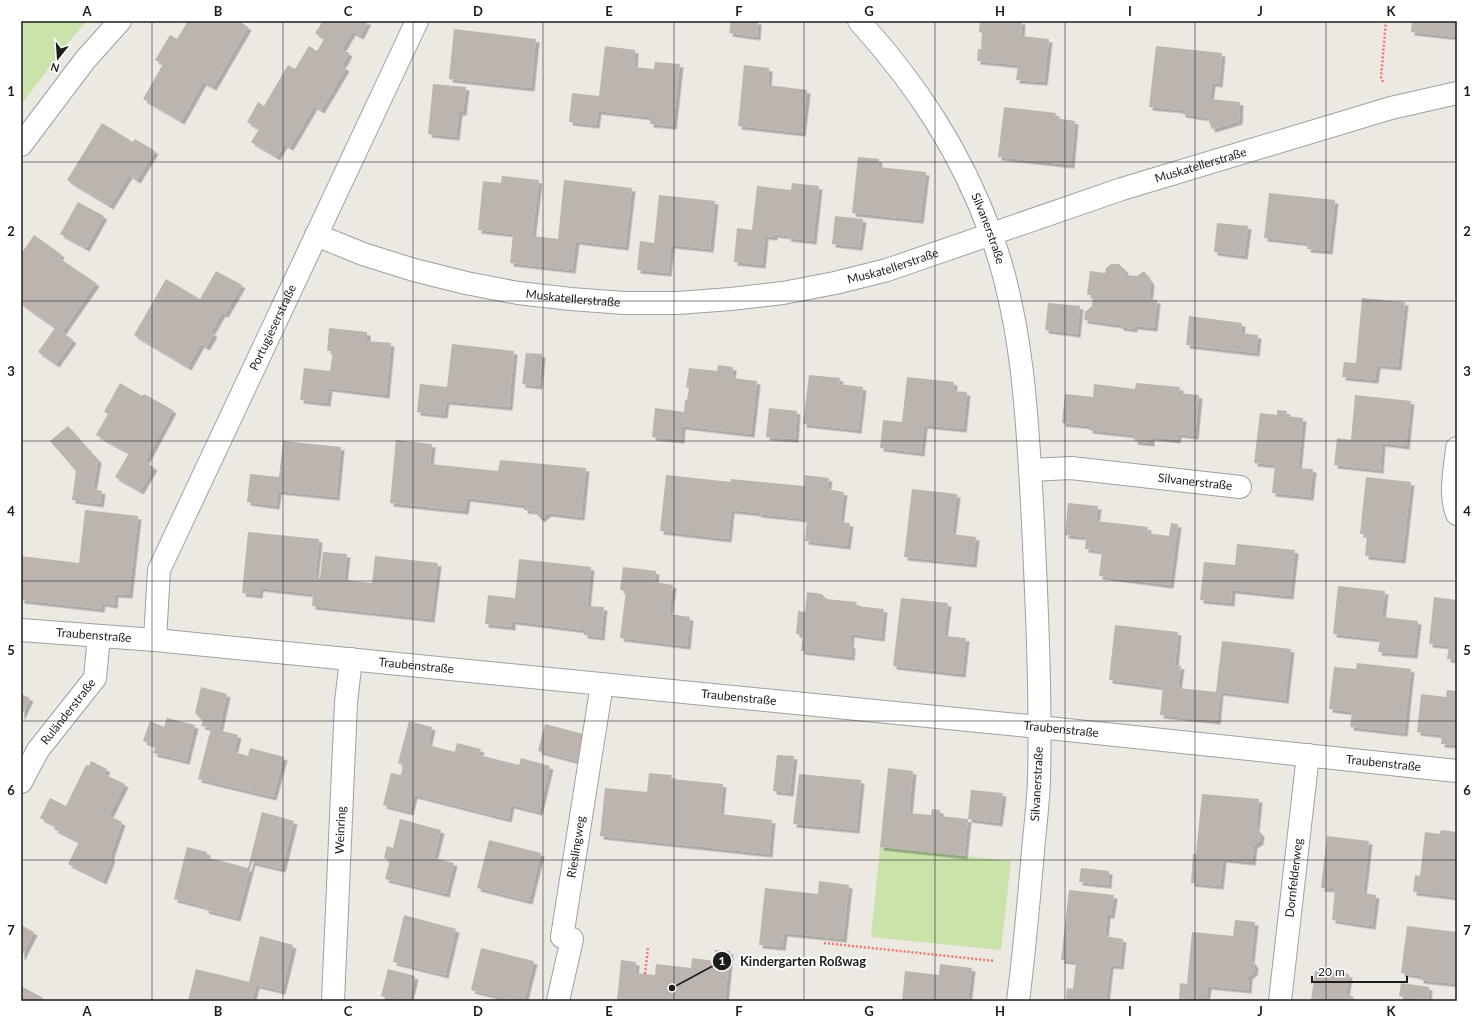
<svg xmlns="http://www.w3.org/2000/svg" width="1478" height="1022" font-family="Lato,sans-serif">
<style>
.grass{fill:#c9e3ab}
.building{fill:#bcb4af;filter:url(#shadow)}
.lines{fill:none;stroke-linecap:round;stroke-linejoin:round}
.minor-casing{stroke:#a0a0a0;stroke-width:24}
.path{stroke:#ef7871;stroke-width:2.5;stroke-dasharray:2 2;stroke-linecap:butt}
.minor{stroke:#fff;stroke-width:22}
.grid{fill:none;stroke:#1c1c1c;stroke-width:1;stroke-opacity:0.55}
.labels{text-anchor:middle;stroke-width:4;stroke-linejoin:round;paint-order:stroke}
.street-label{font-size:12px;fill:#1c1c1c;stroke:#fff}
.leader{fill:none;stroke:#1c1c1c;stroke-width:1.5}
.callout-dot{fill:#1c1c1c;stroke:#fff;stroke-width:1.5}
.mark-label{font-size:12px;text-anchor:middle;font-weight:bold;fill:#fff}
.callout-label{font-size:13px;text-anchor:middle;font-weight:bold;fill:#1c1c1c;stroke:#fff;stroke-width:4;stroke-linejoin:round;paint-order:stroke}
.neatline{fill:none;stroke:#1c1c1c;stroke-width:1.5}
.grid-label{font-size:13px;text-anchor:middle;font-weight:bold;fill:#1c1c1c}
</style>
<defs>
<filter id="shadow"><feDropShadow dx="3.5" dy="3.5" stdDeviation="0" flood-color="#0004"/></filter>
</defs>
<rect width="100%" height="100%" fill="#ece8e2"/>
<g class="grass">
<path d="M 21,21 L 87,21 L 66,45 L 21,105 Z"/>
<path d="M 880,847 L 1011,861 L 1001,950 L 871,937 Z"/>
</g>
<g class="building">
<path d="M 188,21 L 239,21 L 248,27 L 213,87 L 203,82 L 181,121 L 143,99 L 163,64 L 155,60 L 170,35 L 177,39 Z"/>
<path d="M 323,21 L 368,21 L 360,36 L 352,32 L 342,49 L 349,53 L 342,66 L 346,68 L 321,110 L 314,106 L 290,147 L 284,144 L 277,157 L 251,142 L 259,129 L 247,122 L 258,102 L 264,106 L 288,65 L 295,69 L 309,46 L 317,51 L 324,39 L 315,33 Z"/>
<path d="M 731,21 L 758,21 L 757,37 L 729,33 Z"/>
<path d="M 980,21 L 1022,21 L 1021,36 L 1049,39 L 1044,82 L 1016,80 L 1018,65 L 977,61 L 978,49 L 981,49 L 982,33 L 979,32 Z"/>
<path d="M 1412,21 L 1457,21 L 1457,37 L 1411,32 Z"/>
<path d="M 454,29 L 536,39 L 531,88 L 449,79 Z"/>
<path d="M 605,46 L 635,50 L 634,67 L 654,69 L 655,62 L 680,64 L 673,126 L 650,124 L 650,117 L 598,111 L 596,125 L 569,122 L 572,93 L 599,96 Z"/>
<path d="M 1156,46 L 1222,53 L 1219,84 L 1212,83 L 1210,99 L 1240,102 L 1239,121 L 1212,129 L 1208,118 L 1182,114 L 1182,110 L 1149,107 Z"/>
<path d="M 744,65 L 769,68 L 768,85 L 807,90 L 802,133 L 738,126 Z"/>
<path d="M 433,84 L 466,87 L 463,112 L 459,112 L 456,137 L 428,134 Z"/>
<path d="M 1004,107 L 1056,113 L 1055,118 L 1075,121 L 1071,165 L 998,157 Z"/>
<path d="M 102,123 L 133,142 L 135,139 L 155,151 L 137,180 L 129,175 L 110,206 L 67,180 Z"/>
<path d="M 858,157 L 879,159 L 878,167 L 926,172 L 920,220 L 852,213 Z"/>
<path d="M 502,176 L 539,180 L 532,236 L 558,239 L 564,180 L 632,188 L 625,247 L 576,241 L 572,270 L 510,263 L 513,234 L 478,230 L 483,181 L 501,183 Z"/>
<path d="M 792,183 L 819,186 L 813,241 L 787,238 L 788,236 L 774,234 L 774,237 L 765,236 L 762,265 L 734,262 L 737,228 L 752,230 L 757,186 L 791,190 Z"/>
<path d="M 1269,193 L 1335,200 L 1329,251 L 1307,249 L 1308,243 L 1264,238 Z"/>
<path d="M 659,195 L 715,201 L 710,249 L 671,245 L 668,273 L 637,270 L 640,241 L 654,243 Z"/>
<path d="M 78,202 L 104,216 L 86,248 L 60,234 Z"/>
<path d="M 835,216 L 863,219 L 859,247 L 832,244 Z"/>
<path d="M 1217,223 L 1248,226 L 1244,256 L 1214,252 Z"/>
<path d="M 34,235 L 61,254 L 59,258 L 96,283 L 62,332 L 73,340 L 56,364 L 38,352 L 55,328 L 21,304 L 21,254 Z"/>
<path d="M 1111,264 L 1119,264 L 1125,270 L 1124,275 L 1137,276 L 1144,271 L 1151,282 L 1149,299 L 1157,300 L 1154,328 L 1134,326 L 1134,329 L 1120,327 L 1120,325 L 1084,320 L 1085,312 L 1092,306 L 1093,295 L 1087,295 L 1090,271 L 1105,273 L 1106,268 Z"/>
<path d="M 216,271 L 242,285 L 225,314 L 222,313 L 211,332 L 214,334 L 206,347 L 201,344 L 188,367 L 134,335 L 166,279 L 200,299 Z"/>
<path d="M 1362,298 L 1405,302 L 1398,367 L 1377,365 L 1375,380 L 1342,377 L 1344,362 L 1356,363 Z"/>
<path d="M 1048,303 L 1080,306 L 1077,334 L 1045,330 Z"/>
<path d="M 1189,316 L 1242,323 L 1241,333 L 1258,335 L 1256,353 L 1186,345 Z"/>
<path d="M 329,328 L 367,332 L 367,341 L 391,343 L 386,395 L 329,388 L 327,403 L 300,400 L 304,368 L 330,371 L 333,351 L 327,351 Z"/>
<path d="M 452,344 L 514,351 L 509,407 L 446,401 L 444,415 L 417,412 L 420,384 L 447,387 Z"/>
<path d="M 526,353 L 542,354 L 539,386 L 522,384 Z"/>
<path d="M 718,365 L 733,367 L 732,378 L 757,381 L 751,434 L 682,426 L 681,440 L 652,437 L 655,408 L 684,412 L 685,400 L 687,400 L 689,388 L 686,387 L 689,368 L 717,371 Z"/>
<path d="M 809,375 L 840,378 L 839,384 L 863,387 L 858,430 L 803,424 Z"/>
<path d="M 907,377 L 954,382 L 953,391 L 967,392 L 963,429 L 924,425 L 921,453 L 880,448 L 883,420 L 902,422 Z"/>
<path d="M 120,383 L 142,396 L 144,394 L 173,410 L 145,462 L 154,467 L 140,491 L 115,477 L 129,453 L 96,435 L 108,414 L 104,412 Z"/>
<path d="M 1136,383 L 1180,387 L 1179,393 L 1199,395 L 1195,436 L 1178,434 L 1177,440 L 1151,437 L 1151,443 L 1134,441 L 1135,435 L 1089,430 L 1089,426 L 1062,423 L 1065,394 L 1093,397 L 1094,384 L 1135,389 Z"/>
<path d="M 1355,395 L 1411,401 L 1406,446 L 1382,443 L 1380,470 L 1334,465 L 1337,438 L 1351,440 Z"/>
<path d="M 769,408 L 797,411 L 795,439 L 766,437 Z"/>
<path d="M 1277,410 L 1287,411 L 1286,416 L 1303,418 L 1298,468 L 1313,469 L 1310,497 L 1272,493 L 1275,465 L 1254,463 L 1260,413 L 1277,415 Z"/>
<path d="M 68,426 L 98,460 L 93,489 L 102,491 L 100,504 L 72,500 L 76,471 L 50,441 Z"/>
<path d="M 396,440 L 432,444 L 430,464 L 498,471 L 500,460 L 586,468 L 581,517 L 548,513 L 541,519 L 534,511 L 524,510 L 524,505 L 467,498 L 465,511 L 390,503 Z"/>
<path d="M 283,441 L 341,447 L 336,497 L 278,491 L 276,506 L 247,502 L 250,474 L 279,477 Z"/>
<path d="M 666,475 L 731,482 L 731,479 L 804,486 L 805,475 L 829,478 L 827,489 L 844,492 L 840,522 L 850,523 L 847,546 L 805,541 L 807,519 L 758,514 L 758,513 L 731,510 L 728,539 L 660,531 Z"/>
<path d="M 1366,477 L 1411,482 L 1402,560 L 1365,556 L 1367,534 L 1360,534 Z"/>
<path d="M 912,489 L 957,494 L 952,534 L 976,537 L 973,564 L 904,557 Z"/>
<path d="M 1068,503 L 1098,506 L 1096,521 L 1148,527 L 1147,533 L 1169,536 L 1171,523 L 1178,524 L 1170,585 L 1099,576 L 1102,551 L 1085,549 L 1086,537 L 1065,535 Z"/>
<path d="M 85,510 L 138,516 L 129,595 L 115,594 L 114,605 L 102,603 L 101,609 L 21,600 L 21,556 L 79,563 Z"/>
<path d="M 248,532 L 319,539 L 315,577 L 320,578 L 323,552 L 347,554 L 344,580 L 372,583 L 375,556 L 438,563 L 431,619 L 312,606 L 313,594 L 260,588 L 259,595 L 242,593 Z"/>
<path d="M 1237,544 L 1295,550 L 1290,596 L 1232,590 L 1231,603 L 1200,600 L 1204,562 L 1235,565 Z"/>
<path d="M 519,559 L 591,567 L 587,606 L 604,607 L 601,637 L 584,635 L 584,630 L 512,621 L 512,627 L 485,624 L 488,595 L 515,598 Z"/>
<path d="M 623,567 L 656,571 L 655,582 L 673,585 L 669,614 L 690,617 L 687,646 L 620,638 L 626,591 L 620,590 Z"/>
<path d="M 1338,586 L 1385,591 L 1382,617 L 1418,621 L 1414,655 L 1378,652 L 1380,639 L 1333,634 Z"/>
<path d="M 807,592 L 822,594 L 826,599 L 857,602 L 856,606 L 884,609 L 881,638 L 851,634 L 850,644 L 852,645 L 851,657 L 801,651 L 803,635 L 796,634 L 798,611 L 805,612 Z"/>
<path d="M 1434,597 L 1457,600 L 1457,660 L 1447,659 L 1449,646 L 1429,644 Z"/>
<path d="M 901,598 L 948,603 L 944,636 L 966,638 L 962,674 L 893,666 Z"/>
<path d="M 1115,625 L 1178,632 L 1175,665 L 1181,666 L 1178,688 L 1216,692 L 1222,641 L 1291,649 L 1285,700 L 1220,692 L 1217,721 L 1160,715 L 1163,687 L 1109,680 Z"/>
<path d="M 1357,663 L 1411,669 L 1404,733 L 1350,727 L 1352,712 L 1329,709 L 1334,667 L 1356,669 Z"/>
<path d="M 201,687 L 227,694 L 219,730 L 238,735 L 234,752 L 248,756 L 250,748 L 284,757 L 273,797 L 198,779 L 211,728 L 201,726 L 203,721 L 195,713 Z"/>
<path d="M 1447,690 L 1457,691 L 1457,745 L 1441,744 L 1442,735 L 1417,732 L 1421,694 L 1446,697 Z"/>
<path d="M 21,694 L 30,698 L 21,717 Z"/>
<path d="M 167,718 L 195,725 L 186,761 L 153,753 L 156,746 L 143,741 L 150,721 L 164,727 Z"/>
<path d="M 409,721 L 432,727 L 428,745 L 455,752 L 457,743 L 481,749 L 479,755 L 519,765 L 521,758 L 550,766 L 539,812 L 511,805 L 508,819 L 414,795 L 410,812 L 383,805 L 391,773 L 401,775 L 403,765 L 398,763 Z"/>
<path d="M 545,724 L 583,734 L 577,761 L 538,751 Z"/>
<path d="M 777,755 L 794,756 L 790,793 L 773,791 Z"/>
<path d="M 91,761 L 107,769 L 104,774 L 125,784 L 109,816 L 122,822 L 110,857 L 112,858 L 103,881 L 68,864 L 79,842 L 54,829 L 56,826 L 40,818 L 50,798 L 66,806 L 86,765 L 89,766 Z"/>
<path d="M 888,768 L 913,771 L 909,813 L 931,815 L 932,809 L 940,810 L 940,816 L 968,819 L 964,856 L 880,847 Z"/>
<path d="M 649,773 L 672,775 L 671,779 L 723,784 L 720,814 L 772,820 L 769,854 L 600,836 L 605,788 L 647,792 Z"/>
<path d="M 799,774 L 861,780 L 856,830 L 793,824 Z"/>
<path d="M 971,790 L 1003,793 L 999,823 L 968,819 Z"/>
<path d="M 1202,794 L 1259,799 L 1256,828 L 1261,834 L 1260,841 L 1254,845 L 1252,862 L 1223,859 L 1220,886 L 1191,883 L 1193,854 L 1196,854 Z"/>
<path d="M 262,812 L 294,821 L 282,869 L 252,862 L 237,918 L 205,910 L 206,907 L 174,899 L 187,847 L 207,852 L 206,857 L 248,868 Z"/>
<path d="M 400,819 L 441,830 L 434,858 L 454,863 L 446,894 L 385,879 L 390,860 L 384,858 L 387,846 L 393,848 Z"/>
<path d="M 1441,830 L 1457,832 L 1457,880 L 1455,897 L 1413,892 L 1415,875 L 1420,876 L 1425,832 L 1440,834 Z"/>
<path d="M 1327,836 L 1369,841 L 1363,893 L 1376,895 L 1372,926 L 1332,920 L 1335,889 L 1321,888 Z"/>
<path d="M 489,840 L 541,853 L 529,901 L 477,888 Z"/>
<path d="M 1081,868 L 1109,871 L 1108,885 L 1079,882 Z"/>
<path d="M 819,881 L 849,885 L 843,939 L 784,933 L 782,947 L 759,945 L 765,888 L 818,894 Z"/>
<path d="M 1069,890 L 1114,895 L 1111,915 L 1107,915 L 1105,936 L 1123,939 L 1120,966 L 1110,965 L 1106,1001 L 1066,1001 L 1067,988 L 1073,989 L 1076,962 L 1061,960 Z"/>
<path d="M 404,915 L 456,929 L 445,975 L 393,962 Z"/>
<path d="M 1235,920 L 1255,922 L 1251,960 L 1255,965 L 1254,972 L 1249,976 L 1248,990 L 1208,986 L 1206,1001 L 1179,1001 L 1180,983 L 1187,984 L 1192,932 L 1233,936 Z"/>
<path d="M 21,925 L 34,932 L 21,958 Z"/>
<path d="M 1407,926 L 1457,932 L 1457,984 L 1420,980 L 1420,976 L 1401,973 Z"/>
<path d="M 260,936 L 293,945 L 282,991 L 256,985 L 252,1001 L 188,1001 L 196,969 L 249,982 Z"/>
<path d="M 481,948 L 534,961 L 524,1001 L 516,1001 L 471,990 Z"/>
<path d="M 715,950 L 730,951 L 725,1001 L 617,1001 L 621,960 L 636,962 L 635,973 L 655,975 L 656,964 L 691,968 L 692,958 L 714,961 Z"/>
<path d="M 940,964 L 972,968 L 968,1001 L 902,1001 L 905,971 L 939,975 Z"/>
<path d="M 388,969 L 415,976 L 409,1001 L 399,1001 L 381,996 Z"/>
<path d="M 1315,971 L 1349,974 L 1346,995 L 1353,996 L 1353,1001 L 1311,1001 Z"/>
<path d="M 1401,983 L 1429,987 L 1428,1000 L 1399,996 Z"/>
<path d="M 21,986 L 43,998 L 42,1001 L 21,1001 Z"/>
</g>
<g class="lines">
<g class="minor-casing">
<g id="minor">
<path id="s1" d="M 859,21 C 917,85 961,152 991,234 C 1024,324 1028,428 1033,523 C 1037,609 1041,695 1039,780 C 1038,808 1034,835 1032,863 C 1028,909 1024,955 1018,1001"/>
<path d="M 21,145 L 85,60 L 120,21"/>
<path id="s2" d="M 316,235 L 363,254 L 414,270 L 466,283 L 518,293 L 571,299 L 624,303 L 677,303 L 731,299 L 783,293 L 835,283 L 887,270 L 1122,189 L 1391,108 L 1457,93"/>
<path d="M 1457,448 C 1455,470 1449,493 1457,514"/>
<path id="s3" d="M 1030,470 L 1071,468 L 1240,487"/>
<path id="s4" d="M 21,630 L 155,640 L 1039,727 L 1457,771"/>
<path id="s5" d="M 155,640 L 159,570 L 417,21"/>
<path id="s6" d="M 21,782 L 38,750 L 95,678 L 99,636"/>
<path id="s7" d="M 333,1001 L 346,702 L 351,659"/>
<path id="s8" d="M 558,1001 L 572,939 L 562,937 L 602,684"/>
<path id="s9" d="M 1280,1001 L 1308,755"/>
</g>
</g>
<g class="path">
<path d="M 1383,82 L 1381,77 L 1386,21"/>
<path d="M 824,943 L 995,961"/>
<path d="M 645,974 L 648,948"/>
</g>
<use href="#minor" class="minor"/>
</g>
<path class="grid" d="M 152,21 L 152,1001M 283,21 L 283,1001M 413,21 L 413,1001M 543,21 L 543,1001M 674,21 L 674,1001M 804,21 L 804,1001M 935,21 L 935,1001M 1065,21 L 1065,1001M 1195,21 L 1195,1001M 1326,21 L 1326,1001M 21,162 L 1457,162M 21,301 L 1457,301M 21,441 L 1457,441M 21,581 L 1457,581M 21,721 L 1457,721M 21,860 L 1457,860"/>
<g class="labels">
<g class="street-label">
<text dy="4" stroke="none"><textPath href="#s2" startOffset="914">Muskatellerstraße</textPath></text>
<text dy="4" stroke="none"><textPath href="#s1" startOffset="246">Silvanerstraße</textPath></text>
<text dy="4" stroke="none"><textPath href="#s2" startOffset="590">Muskatellerstraße</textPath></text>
<text dy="4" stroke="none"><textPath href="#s2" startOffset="266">Muskatellerstraße</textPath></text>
<text dy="4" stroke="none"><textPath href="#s5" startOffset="338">Portugieserstraße</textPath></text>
<text dy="4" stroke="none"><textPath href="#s3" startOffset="166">Silvanerstraße</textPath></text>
<text dy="4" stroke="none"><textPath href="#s4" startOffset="73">Traubenstraße</textPath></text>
<text dy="4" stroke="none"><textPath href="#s4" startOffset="397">Traubenstraße</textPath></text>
<text dy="4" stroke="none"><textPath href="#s4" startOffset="721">Traubenstraße</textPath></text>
<text dy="4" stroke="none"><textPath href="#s6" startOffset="85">Ruländerstraße</textPath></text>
<text dy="4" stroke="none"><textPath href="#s4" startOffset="1045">Traubenstraße</textPath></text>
<text dy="4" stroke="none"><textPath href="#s4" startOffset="1369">Traubenstraße</textPath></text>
<text transform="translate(1037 784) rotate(-87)" y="4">Silvanerstraße</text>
<text dy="4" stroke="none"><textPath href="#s7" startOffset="171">Weinring</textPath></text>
<text dy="4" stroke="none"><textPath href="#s8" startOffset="165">Rieslingweg</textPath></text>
<text dy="4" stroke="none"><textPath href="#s9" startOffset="124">Dornfelderweg</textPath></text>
</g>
</g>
<path class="leader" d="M672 988L722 961"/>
<g class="callout-dot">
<circle cx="672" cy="988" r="4"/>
<circle cx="722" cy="961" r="10"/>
</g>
<g class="mark-label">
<text x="722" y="965">1</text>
</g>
<g class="callout-label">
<text x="803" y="966">Kindergarten Roßwag</text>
</g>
<rect width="1478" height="1022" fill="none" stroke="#ffffff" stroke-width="44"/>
<g transform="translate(58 58) rotate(197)" stroke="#ffffff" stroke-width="3" paint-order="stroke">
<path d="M0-3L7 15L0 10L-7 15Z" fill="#1c1c1c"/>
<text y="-6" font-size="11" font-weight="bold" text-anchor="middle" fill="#1c1c1c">N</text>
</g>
<path d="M1312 976v6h95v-6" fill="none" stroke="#1c1c1c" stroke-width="2"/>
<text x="1318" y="976" font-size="12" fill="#1c1c1c" stroke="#ffffff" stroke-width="3" paint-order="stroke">20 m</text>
<rect x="22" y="22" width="1434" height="978" class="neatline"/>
<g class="grid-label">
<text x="87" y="16">A</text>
<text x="218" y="16">B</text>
<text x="348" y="16">C</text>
<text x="478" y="16">D</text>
<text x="609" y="16">E</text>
<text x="739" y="16">F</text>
<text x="869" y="16">G</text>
<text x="1000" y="16">H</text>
<text x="1130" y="16">I</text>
<text x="1260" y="16">J</text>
<text x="1391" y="16">K</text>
<text x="11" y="96">1</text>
<text x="1467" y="96">1</text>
<text x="11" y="236">2</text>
<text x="1467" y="236">2</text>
<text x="11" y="376">3</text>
<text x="1467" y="376">3</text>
<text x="11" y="516">4</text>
<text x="1467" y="516">4</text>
<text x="11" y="655">5</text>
<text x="1467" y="655">5</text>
<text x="11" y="795">6</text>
<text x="1467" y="795">6</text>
<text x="11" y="935">7</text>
<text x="1467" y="935">7</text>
<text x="87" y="1016">A</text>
<text x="218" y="1016">B</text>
<text x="348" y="1016">C</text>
<text x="478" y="1016">D</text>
<text x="609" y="1016">E</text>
<text x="739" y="1016">F</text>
<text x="869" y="1016">G</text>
<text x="1000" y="1016">H</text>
<text x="1130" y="1016">I</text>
<text x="1260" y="1016">J</text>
<text x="1391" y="1016">K</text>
</g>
</svg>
